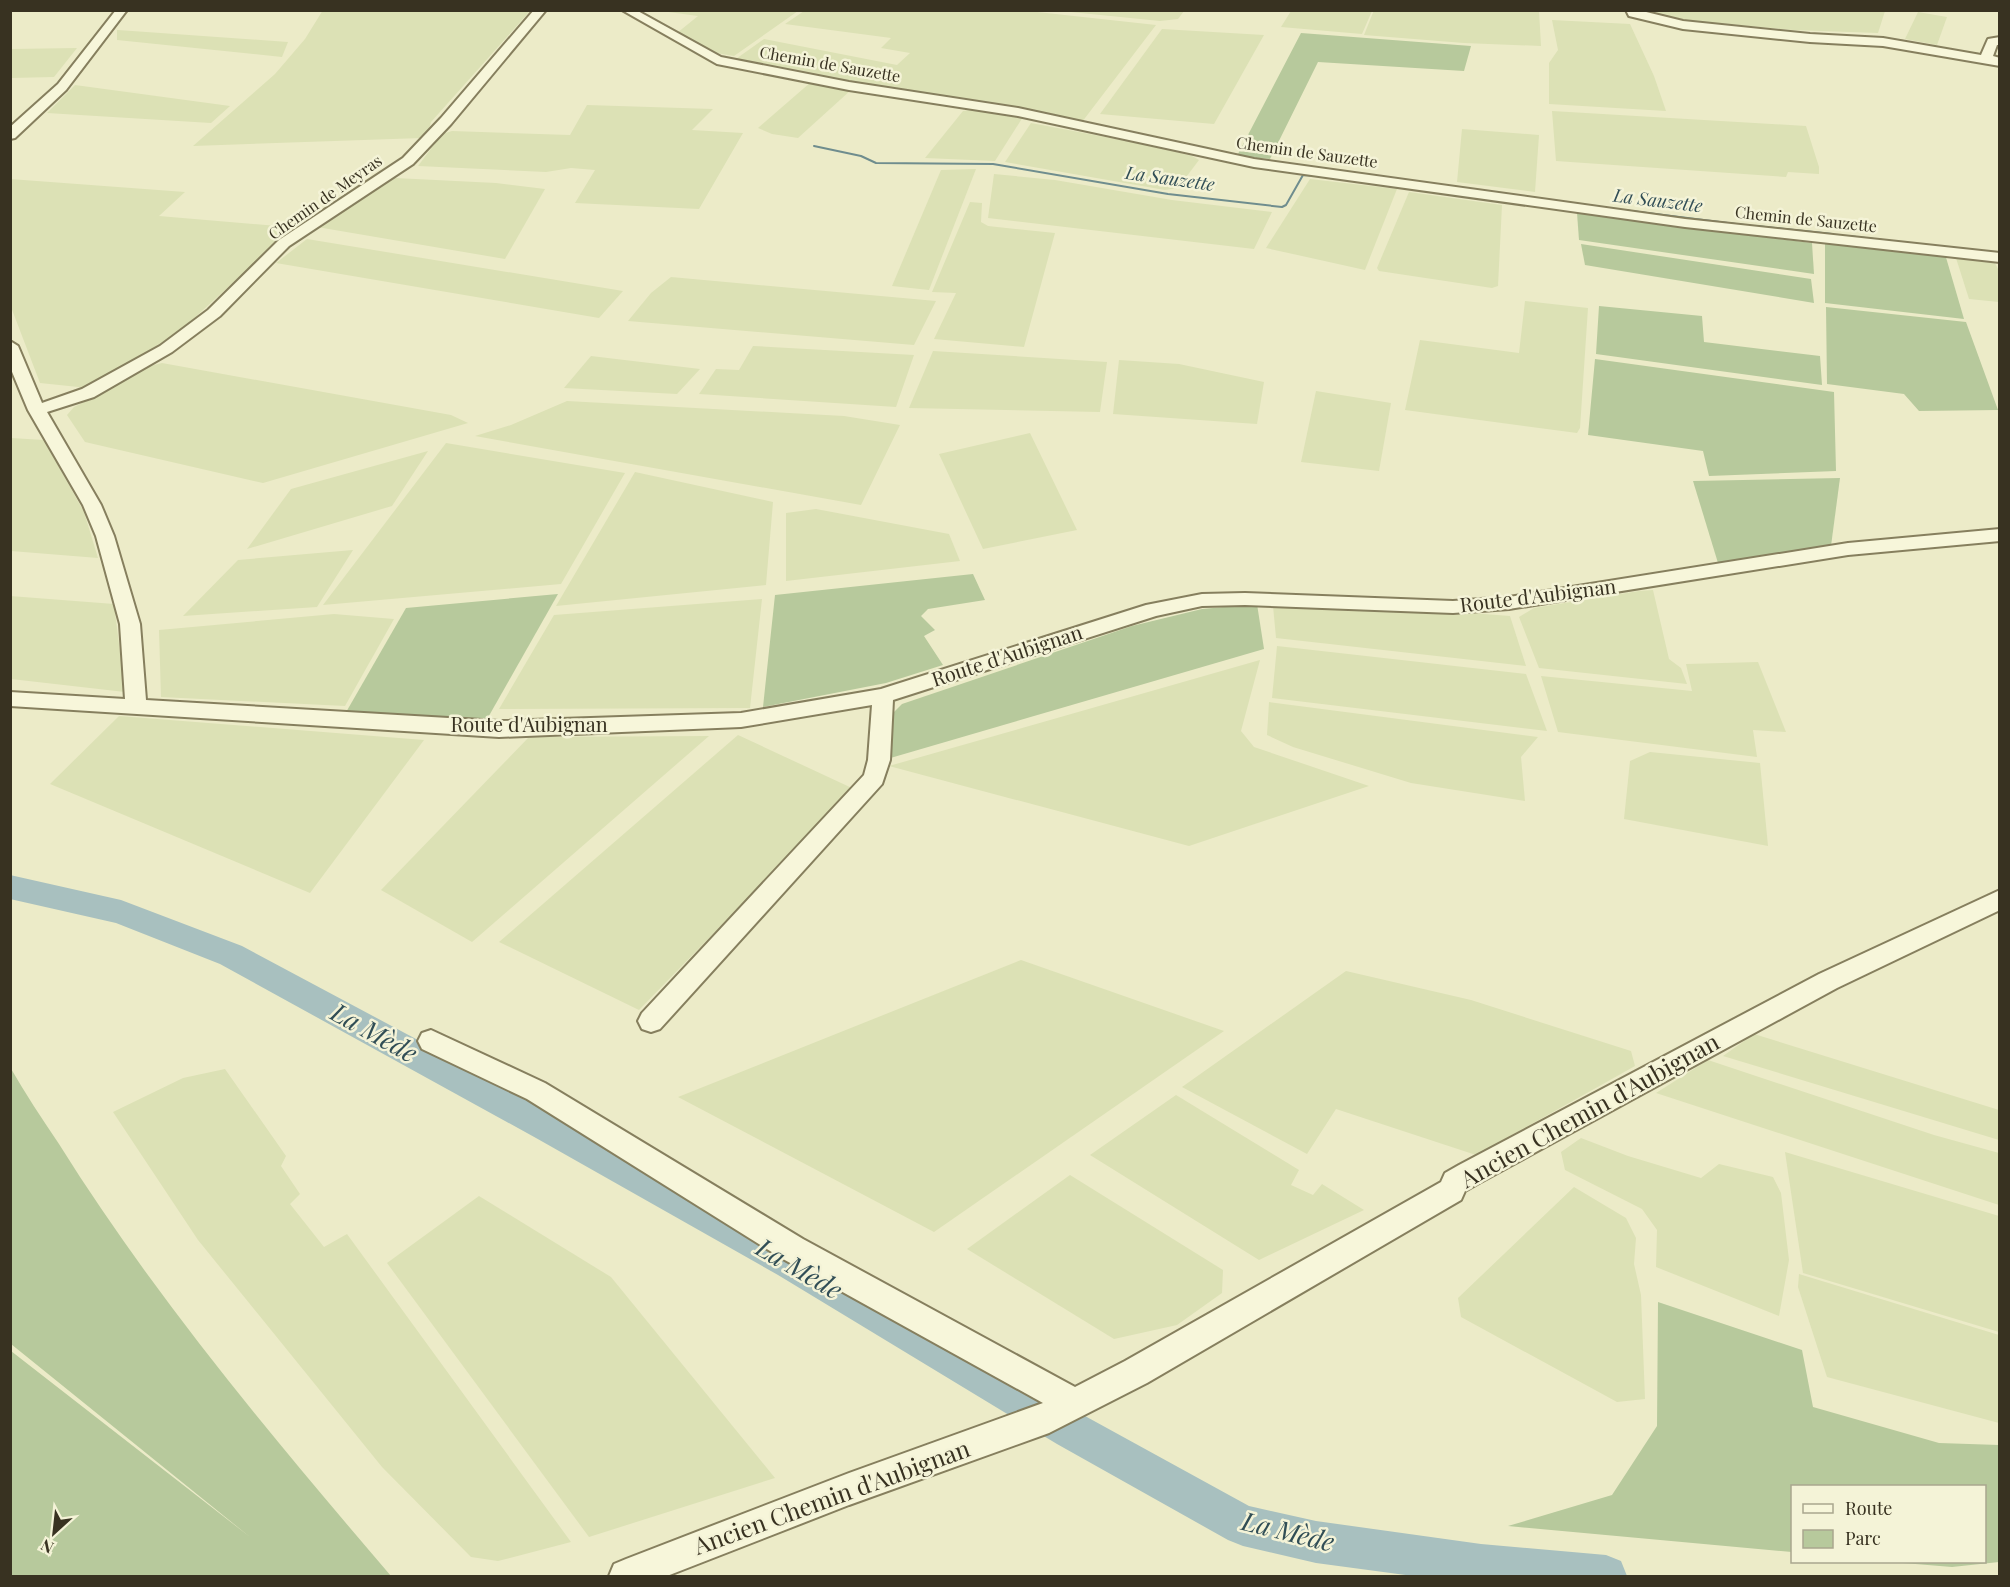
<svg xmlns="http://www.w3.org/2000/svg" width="2010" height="1587" font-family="'Playfair Display',serif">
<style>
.farmland{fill:#dce1b5}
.green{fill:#b7c99c}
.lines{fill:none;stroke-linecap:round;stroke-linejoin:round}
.stream{stroke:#6f8d8e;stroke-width:2}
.river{fill:#a8c0bf;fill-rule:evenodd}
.minor-casing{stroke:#867f5e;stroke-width:4}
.minor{fill:#f7f6da;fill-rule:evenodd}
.labels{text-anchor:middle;stroke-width:5;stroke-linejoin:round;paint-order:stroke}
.far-street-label{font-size:16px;fill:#383221;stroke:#f4f3d7}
.far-water-label{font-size:18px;font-style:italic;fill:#314e56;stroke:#f4f3d7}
.street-label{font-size:20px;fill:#383221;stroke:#f4f3d7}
.near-street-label{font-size:24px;fill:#383221;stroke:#f4f3d7}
.near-water-label{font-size:26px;font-style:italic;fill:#314e56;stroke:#f4f3d7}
</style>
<rect width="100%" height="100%" fill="#ecebc8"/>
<g class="farmland">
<path d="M 323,10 L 530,10 L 530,11 L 431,122 L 429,130 L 422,138 L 193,146 L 275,74 L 305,39 Z"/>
<path d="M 1019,10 L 1156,25 L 1082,122 L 1030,110 L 859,84 L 733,61 L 764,39 L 897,65 L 910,53 L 881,48 L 891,38 L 785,24 L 804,11 Z"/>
<path d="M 1374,10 L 1539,11 L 1541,46 L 1464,43 L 1364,35 Z"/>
<path d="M 661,11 L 798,11 L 734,56 L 710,52 L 677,33 L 698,16 Z"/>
<path d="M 1061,11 L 1184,10 L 1184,11 L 1178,19 L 1160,21 Z"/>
<path d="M 1291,11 L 1291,10 L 1372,11 L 1362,34 L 1281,27 Z"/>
<path d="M 1646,11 L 1881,10 L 1885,11 L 1878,33 L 1793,30 L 1672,19 Z"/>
<path d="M 1918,12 L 1947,17 L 1937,45 L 1905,39 Z"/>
<path d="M 1552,20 L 1630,24 L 1654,76 L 1666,111 L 1549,104 L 1549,63 L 1558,50 Z"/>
<path d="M 1162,29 L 1264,35 L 1214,124 L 1100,114 Z"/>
<path d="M 117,30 L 118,30 L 288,42 L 282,57 L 117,40 Z"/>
<path d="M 77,48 L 54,77 L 11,78 L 11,49 Z"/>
<path d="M 811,82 L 851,90 L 798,138 L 772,134 L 758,128 Z"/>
<path d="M 75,85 L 230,106 L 211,123 L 47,113 Z"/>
<path d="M 587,105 L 713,109 L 692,130 L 743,133 L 699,209 L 575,203 L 595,170 L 571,168 L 546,172 L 418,166 L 442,134 L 452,131 L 570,135 Z"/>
<path d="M 972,110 L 1023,117 L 995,161 L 925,158 L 963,111 Z"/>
<path d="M 1552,111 L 1806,126 L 1819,167 L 1819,174 L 1788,172 L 1786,177 L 1556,161 Z"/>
<path d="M 1031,123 L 1153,146 L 1192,156 L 1199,160 L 1178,188 L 1165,190 L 1005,162 Z"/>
<path d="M 1462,129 L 1539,135 L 1535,192 L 1457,182 Z"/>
<path d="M 976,169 L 929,290 L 892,286 L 941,170 Z"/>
<path d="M 994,174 L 1055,180 L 1172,200 L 1272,212 L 1254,249 L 988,218 Z"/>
<path d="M 395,178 L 496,183 L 545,189 L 505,259 L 317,227 Z"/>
<path d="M 10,179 L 185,192 L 159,216 L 301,228 L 275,244 L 179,332 L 88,388 L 40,383 L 11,307 Z"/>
<path d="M 1310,179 L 1397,189 L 1365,270 L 1266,248 Z"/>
<path d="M 1409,192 L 1502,205 L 1498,286 L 1492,288 L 1379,271 L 1377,268 Z"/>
<path d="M 970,202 L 982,203 L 981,222 L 988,226 L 1055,233 L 1024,347 L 934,339 L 956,293 L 932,292 Z"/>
<path d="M 307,239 L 623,291 L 599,318 L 276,263 Z"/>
<path d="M 1956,258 L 1995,263 L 1999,271 L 1999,302 L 1969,299 Z"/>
<path d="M 671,277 L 936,301 L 914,345 L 628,321 L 651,293 Z"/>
<path d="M 1525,301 L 1588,308 L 1580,428 L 1577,433 L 1405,410 L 1420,340 L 1519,353 Z"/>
<path d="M 753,346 L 914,355 L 896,407 L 699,394 L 716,369 L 739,370 Z"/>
<path d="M 933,351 L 1107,362 L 1100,412 L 909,408 Z"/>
<path d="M 591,356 L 700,369 L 677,394 L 564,388 Z"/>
<path d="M 1119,360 L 1179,364 L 1264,382 L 1257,424 L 1113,414 Z"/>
<path d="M 162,363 L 451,415 L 468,423 L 263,483 L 85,442 L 67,415 L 74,407 L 103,393 L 150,366 Z"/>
<path d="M 1316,391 L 1391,403 L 1379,471 L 1301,462 Z"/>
<path d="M 567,401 L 844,416 L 900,425 L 861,505 L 475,436 L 511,425 Z"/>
<path d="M 1030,433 L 1077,530 L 983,549 L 939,454 Z"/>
<path d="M 11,438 L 44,440 L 84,512 L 98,558 L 11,551 Z"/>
<path d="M 446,443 L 625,473 L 561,584 L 323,605 Z"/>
<path d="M 428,451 L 392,506 L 247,549 L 291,489 Z"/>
<path d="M 635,472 L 773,502 L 766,585 L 556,606 Z"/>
<path d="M 816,509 L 949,534 L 960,561 L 786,581 L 786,513 Z"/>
<path d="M 353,550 L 317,607 L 183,616 L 238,560 Z"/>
<path d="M 1653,590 L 1669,659 L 1681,668 L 1687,684 L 1539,668 L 1519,617 L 1534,608 L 1639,591 Z"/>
<path d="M 10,596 L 114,604 L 125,692 L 11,679 Z"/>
<path d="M 762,599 L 750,708 L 499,709 L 554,615 Z"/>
<path d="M 1273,606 L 1445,611 L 1510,616 L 1526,666 L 1276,638 Z"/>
<path d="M 334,614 L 394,619 L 345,706 L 161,697 L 159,630 Z"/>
<path d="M 1277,646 L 1526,674 L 1547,731 L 1272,698 Z"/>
<path d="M 1260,660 L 1241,731 L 1254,747 L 1369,786 L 1189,846 L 889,766 Z"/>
<path d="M 1758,662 L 1786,732 L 1753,730 L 1757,757 L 1558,732 L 1541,676 L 1692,691 L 1686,664 Z"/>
<path d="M 1269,702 L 1538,737 L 1521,757 L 1525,801 L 1411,783 L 1293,747 L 1267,735 Z"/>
<path d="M 119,716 L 424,740 L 310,893 L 50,784 Z"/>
<path d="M 738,735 L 854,789 L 639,1010 L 499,942 Z"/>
<path d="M 709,736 L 472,942 L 381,890 L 529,737 Z"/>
<path d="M 1650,752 L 1760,763 L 1768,846 L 1624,819 L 1630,761 Z"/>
<path d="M 1021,960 L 1224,1031 L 934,1232 L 678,1097 Z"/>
<path d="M 1346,971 L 1471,1000 L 1631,1051 L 1635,1066 L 1476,1155 L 1336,1109 L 1307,1154 L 1182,1087 Z"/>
<path d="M 1754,1034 L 1999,1110 L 1999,1140 L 1723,1056 Z"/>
<path d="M 1708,1060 L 1934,1135 L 1999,1153 L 1999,1205 L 1656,1093 Z"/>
<path d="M 225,1069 L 286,1156 L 281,1166 L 300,1194 L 290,1204 L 324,1247 L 347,1234 L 571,1542 L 498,1561 L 471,1557 L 382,1467 L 198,1240 L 113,1112 L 183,1078 Z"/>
<path d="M 1176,1095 L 1299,1170 L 1291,1185 L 1313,1195 L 1322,1184 L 1364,1210 L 1259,1260 L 1090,1155 Z"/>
<path d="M 1581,1138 L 1628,1156 L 1701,1178 L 1719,1164 L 1773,1177 L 1781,1193 L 1789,1260 L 1779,1316 L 1656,1267 L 1657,1230 L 1642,1209 L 1565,1170 L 1561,1152 Z"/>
<path d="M 1785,1152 L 1999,1216 L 1999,1332 L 1803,1273 Z"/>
<path d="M 1070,1175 L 1223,1270 L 1222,1293 L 1177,1325 L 1114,1339 L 967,1249 Z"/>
<path d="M 1574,1187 L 1626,1218 L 1636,1238 L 1634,1264 L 1641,1295 L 1645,1399 L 1617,1402 L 1461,1317 L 1458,1298 Z"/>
<path d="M 479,1196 L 611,1277 L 775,1478 L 589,1537 L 387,1263 Z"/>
<path d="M 1799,1274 L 1999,1335 L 1999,1423 L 1827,1377 L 1798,1287 Z"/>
</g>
<g class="green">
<path d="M 1301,33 L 1471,46 L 1464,71 L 1318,62 L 1270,159 L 1237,156 Z"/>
<path d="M 1577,213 L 1812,243 L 1814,274 L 1579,240 Z"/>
<path d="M 1825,242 L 1945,254 L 1964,319 L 1825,303 Z"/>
<path d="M 1581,244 L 1811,279 L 1814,303 L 1585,265 Z"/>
<path d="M 1599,306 L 1702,316 L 1704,342 L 1820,356 L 1822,385 L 1596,354 Z"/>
<path d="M 1826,307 L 1966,322 L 1998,410 L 1919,411 L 1904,394 L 1827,384 Z"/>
<path d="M 1595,359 L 1834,392 L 1836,471 L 1709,476 L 1703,451 L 1588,435 Z"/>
<path d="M 1840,478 L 1831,546 L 1718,563 L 1693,481 Z"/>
<path d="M 973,574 L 985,600 L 928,609 L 921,616 L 935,630 L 924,636 L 943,665 L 886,683 L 763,707 L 775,595 Z"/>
<path d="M 558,594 L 486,721 L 345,714 L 406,608 Z"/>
<path d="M 1257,604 L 1264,649 L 887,759 L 891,715 L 902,704 L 1132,626 L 1202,609 Z"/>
<path d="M 10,1067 C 25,1093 42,1119 59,1144 C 156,1299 273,1438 391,1576 L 11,1576 L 11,1351 L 250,1537 L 11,1344 Z"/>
<path d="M 1658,1302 L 1802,1350 L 1813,1407 L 1939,1443 L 1999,1445 L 1999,1562 L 1952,1567 L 1891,1562 L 1984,1562 L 1984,1486 L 1792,1486 L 1792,1552 L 1508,1526 L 1612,1495 L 1657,1426 Z"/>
</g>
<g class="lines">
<g class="stream">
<path d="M 814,146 L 861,156 L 876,163 L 993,164 L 1168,194 L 1282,207 L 1286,205 L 1303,175 L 1321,176"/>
<path d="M 1623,210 L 1744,225"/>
<path d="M 1756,226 L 1832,234"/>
<path d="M 1848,236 L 1917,244"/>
</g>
<path class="river" d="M 10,875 L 121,900 L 242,946 L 560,1116 L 804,1251 L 1085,1416 L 1249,1506 L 1316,1521 L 1481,1544 L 1606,1555 L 1621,1561 L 1627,1576 L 1413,1576 L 1316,1563 L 1243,1546 L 1228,1540 L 1057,1444 L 778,1275 L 536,1138 L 220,964 L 116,923 L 10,899 Z"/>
<g class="minor-casing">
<g id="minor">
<path d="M 116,10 L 127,10 L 66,90 L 15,138 L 10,139 L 10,127 L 58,84 Z"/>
<path d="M 534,10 L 546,10 L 451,124 L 413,164 L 289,246 L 220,316 L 172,352 L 94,397 L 47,412 L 101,505 L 114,536 L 140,624 L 146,700 L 499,721 L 741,713 L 881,689 L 1146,605 L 1202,594 L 1245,593 L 1453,601 L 1509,597 L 1848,543 L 2000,529 L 2000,541 L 1848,555 L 1509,609 L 1453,613 L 1245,605 L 1202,606 L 1156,616 L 893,700 L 890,760 L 882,784 L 660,1029 L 651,1032 L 642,1029 L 638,1021 L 642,1013 L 864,775 L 868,760 L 872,705 L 741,727 L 499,737 L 10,706 L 10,692 L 125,699 L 120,624 L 96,536 L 83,505 L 28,410 L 10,367 L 10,341 L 18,346 L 42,403 L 82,389 L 160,346 L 208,310 L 279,240 L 403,158 L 441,118 Z"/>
<path d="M 622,10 L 636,10 L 721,57 L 849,82 L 1018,108 L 1254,159 L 1685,219 L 2000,253 L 2000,262 L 1685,227 L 1254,167 L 1018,116 L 849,90 L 717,64 Z"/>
<path d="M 1626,10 L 1638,10 L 1683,21 L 1810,34 L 1883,38 L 1981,55 L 1988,39 L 2000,37 L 2000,45 L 1997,45 L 1993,56 L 2000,58 L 2000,66 L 1883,46 L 1810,42 L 1683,29 L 1629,16 Z"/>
<path d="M 2000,890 L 2000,910 L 1837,988 L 1479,1183 L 1465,1191 L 1461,1200 L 1147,1383 L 1049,1433 L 849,1505 L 667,1576 L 609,1576 L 614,1564 L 626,1559 L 849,1473 L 1043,1403 L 783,1259 L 527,1099 L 422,1049 L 418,1041 L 422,1033 L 431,1030 L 545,1083 L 803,1239 L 1075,1387 L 1125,1361 L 1441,1182 L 1445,1173 L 1459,1165 L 1819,974 Z"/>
</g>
</g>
<use href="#minor" class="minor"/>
</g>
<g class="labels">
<g class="far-street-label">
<text transform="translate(830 64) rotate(10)" y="6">Chemin de Sauzette</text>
<text transform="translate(1307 152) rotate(8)" y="6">Chemin de Sauzette</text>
<text transform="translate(325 197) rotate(-35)" y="6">Chemin de Meyras</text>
<text transform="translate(1806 219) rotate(6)" y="6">Chemin de Sauzette</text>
</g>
<g class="far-water-label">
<text transform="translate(1170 179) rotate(8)" y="6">La Sauzette</text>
<text transform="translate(1658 201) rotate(7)" y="6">La Sauzette</text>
</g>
<g class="street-label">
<text transform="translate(1538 596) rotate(-7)" y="7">Route d'Aubignan</text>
<text transform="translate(1007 656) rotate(-18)" y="7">Route d'Aubignan</text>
<text x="529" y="732">Route d'Aubignan</text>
</g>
<g class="near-street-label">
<text transform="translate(1590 1111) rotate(-29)" y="8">Ancien Chemin d'Aubignan</text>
<text transform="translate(832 1498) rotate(-20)" y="8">Ancien Chemin d'Aubignan</text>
</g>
<g class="near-water-label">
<text transform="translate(374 1033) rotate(29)" y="9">La Mède</text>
<text transform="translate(799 1269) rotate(30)" y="9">La Mède</text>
<text transform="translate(1288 1532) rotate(14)" y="9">La Mède</text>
</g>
</g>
<rect width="2010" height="1587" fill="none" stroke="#383221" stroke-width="24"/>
<rect x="1791" y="1485" width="195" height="78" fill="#f4f3d7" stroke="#a9a68e" stroke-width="1.5"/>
<rect x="1803" y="1504" width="30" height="9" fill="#f7f6da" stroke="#a9a68e" stroke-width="1.5"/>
<text x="1845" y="1515" font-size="18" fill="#383221">Route</text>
<rect x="1803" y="1530" width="30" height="18" fill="#b7c99c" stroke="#a9a68e" stroke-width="1.5"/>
<text x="1845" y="1545" font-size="18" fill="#383221">Parc</text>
<g transform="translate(54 1533) rotate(207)" stroke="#f4f3d7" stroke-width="4.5" paint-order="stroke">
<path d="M0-4.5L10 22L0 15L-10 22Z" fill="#383221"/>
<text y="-9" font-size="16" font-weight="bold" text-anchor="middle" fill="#383221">N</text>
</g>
</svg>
